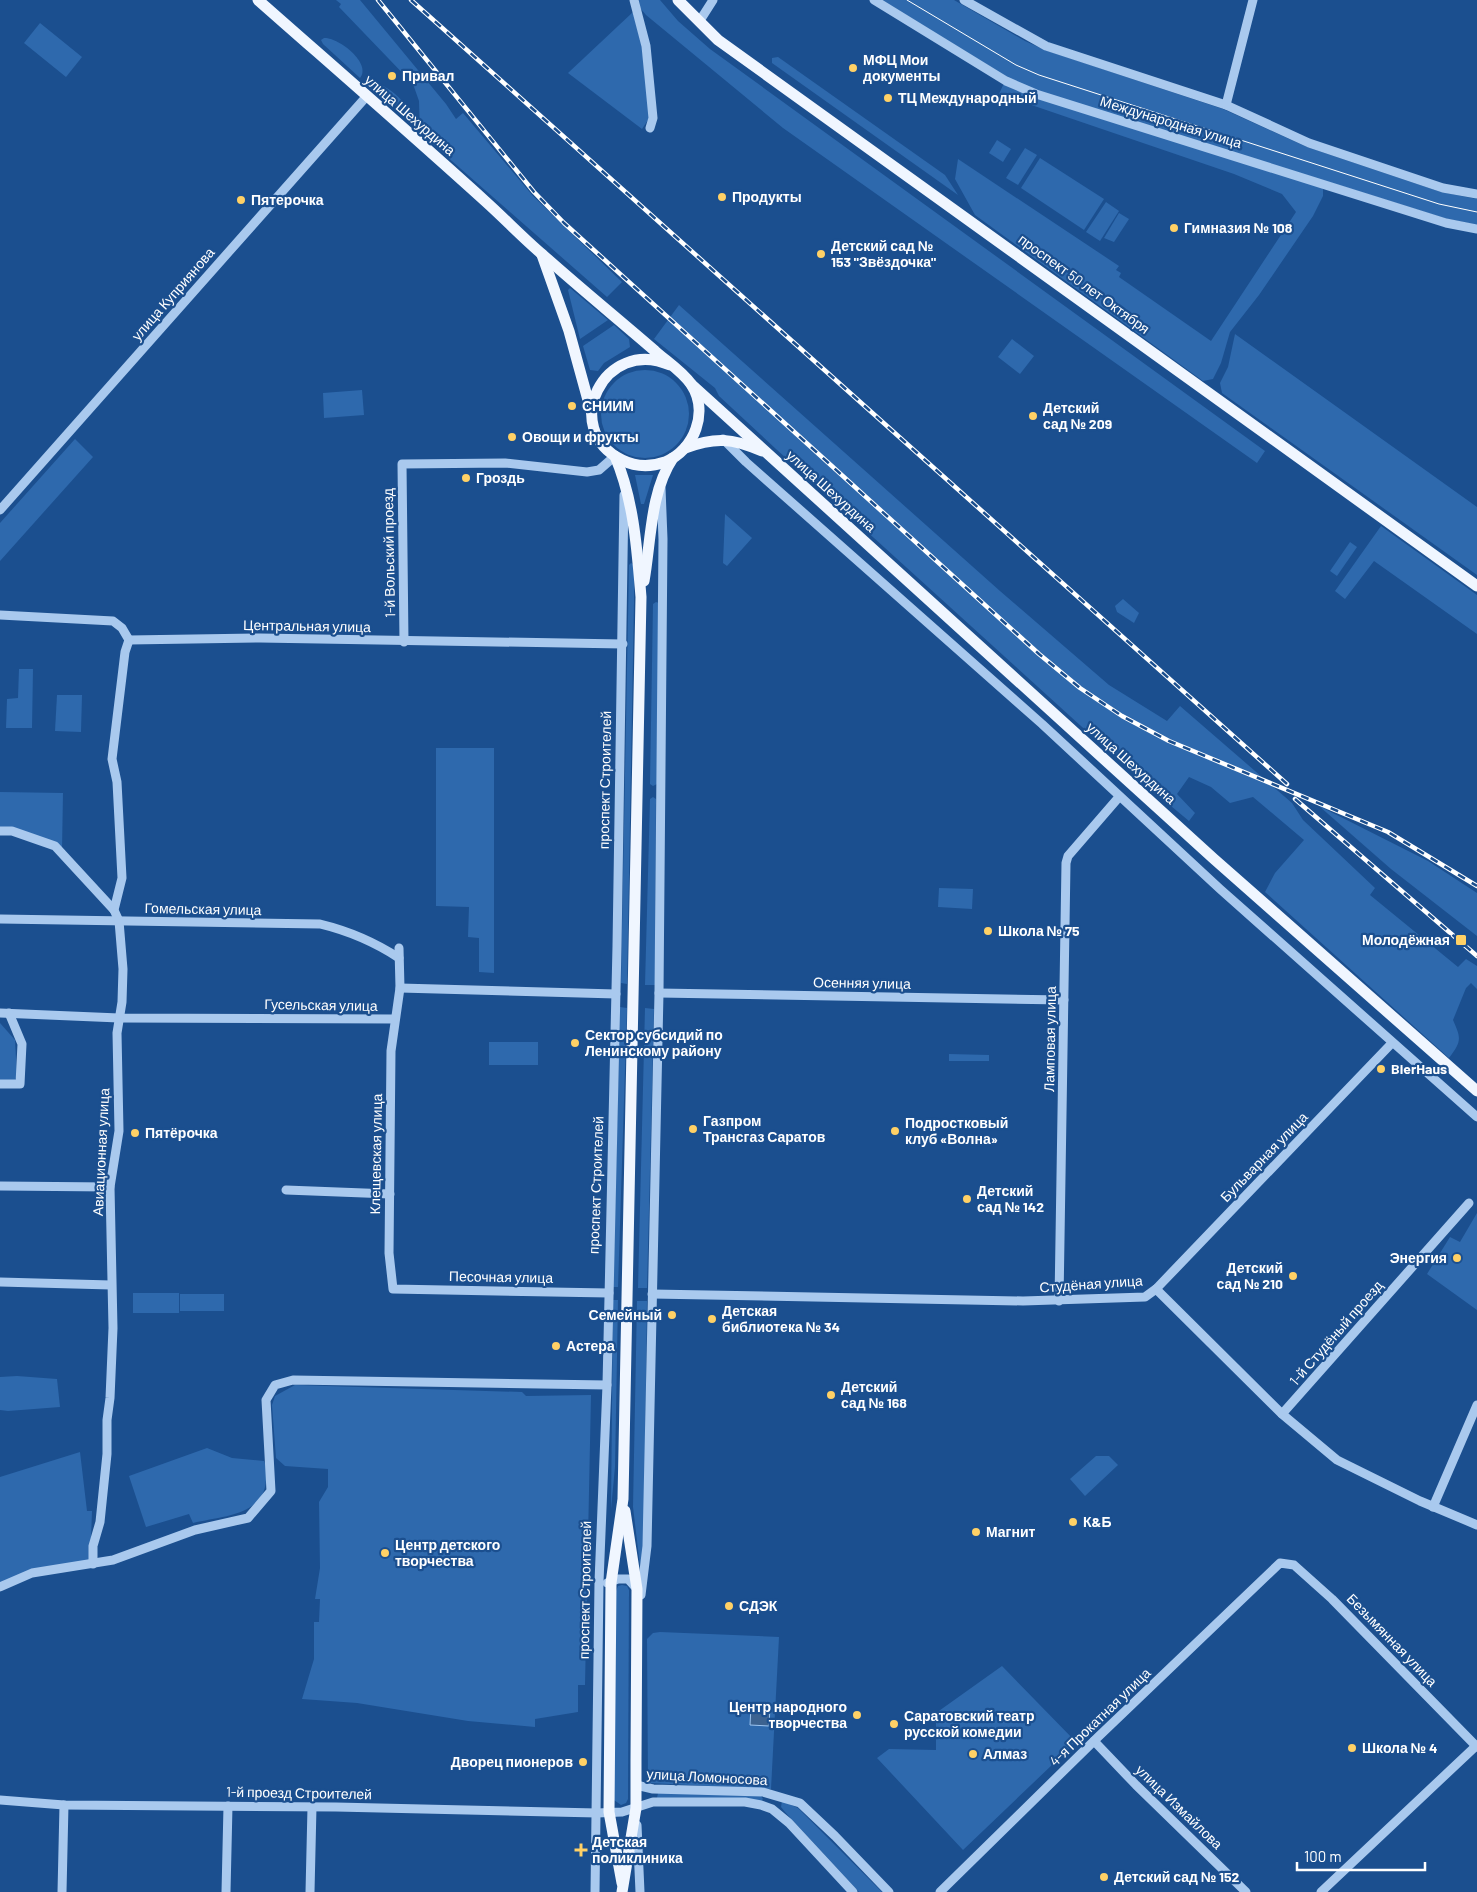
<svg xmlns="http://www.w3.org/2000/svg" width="1477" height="1892" font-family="Barlow,sans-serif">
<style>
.green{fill:#2e69ad}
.water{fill:#3c6290;stroke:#9cc4f0}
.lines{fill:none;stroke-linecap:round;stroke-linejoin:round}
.minor{stroke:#a9c9ee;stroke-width:9}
.major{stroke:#f0f6ff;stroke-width:11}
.tram{stroke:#fff;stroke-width:1}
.rail-casing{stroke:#fff;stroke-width:4.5}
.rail{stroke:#1b4f8f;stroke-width:2.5;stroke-dasharray:8;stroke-linecap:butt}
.poi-dot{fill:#ffd166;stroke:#1b4f8f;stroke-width:2}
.labels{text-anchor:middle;stroke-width:4.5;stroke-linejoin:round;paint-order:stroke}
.poi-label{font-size:14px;font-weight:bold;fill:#fff;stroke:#1b4f8f;text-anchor:start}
.street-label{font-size:14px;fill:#fff;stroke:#1b4f8f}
</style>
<rect width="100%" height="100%" fill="#1b4f8f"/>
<g class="green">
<path d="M 336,0 L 360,0 L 446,104 L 456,119 L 463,113 L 533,196 L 622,282 L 607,297 L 420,133 L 419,101 L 413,84 L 339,7 L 341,4 Z"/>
<path d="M 639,0 L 660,0 L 678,21 L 710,49 L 1265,451 L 1257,463 L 783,128 L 646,15 L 640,8 Z"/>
<path d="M 882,0 L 954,0 L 1025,41 L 1045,50 L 1223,109 L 1307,147 L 1441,192 L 1477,199 L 1477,225 L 1444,218 L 1037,91 L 1009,78 Z"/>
<path d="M 633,12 L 642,47 L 650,117 L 642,129 L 568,73 Z"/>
<path d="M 40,23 L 82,57 L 66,77 L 24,43 Z"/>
<path d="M 324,38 C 338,37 372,63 360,78 L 323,44 L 321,40 Z"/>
<path d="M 778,57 L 945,175 L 958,195 L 772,63 L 772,58 Z"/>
<path d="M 372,82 C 387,84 412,105 411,120 L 374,89 Z"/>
<path d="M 1004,83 L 1319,185 L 1323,189 L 1323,196 L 1313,216 L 1259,295 L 1230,332 L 1221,363 L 1213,379 L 1203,381 L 975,215 L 955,179 L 958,159 L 1119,266 L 1116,270 L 1121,273 L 1119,277 L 1211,341 L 1296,212 L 1282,194 L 1234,174 L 999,94 Z"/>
<path d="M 997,140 L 1011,149 L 1003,162 L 989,153 Z"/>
<path d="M 1025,148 L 1037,155 L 1018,185 L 1006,178 Z"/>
<path d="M 1040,158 L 1104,199 L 1084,230 L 1021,188 Z"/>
<path d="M 1106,202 L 1119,211 L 1100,241 L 1086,232 Z"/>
<path d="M 1119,213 L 1129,219 L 1114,242 L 1104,238 Z"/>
<path d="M 570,288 L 608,320 L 580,339 L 568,290 Z"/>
<path d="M 679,305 L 1000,591 L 1109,685 L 1167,721 L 1180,706 L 1292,803 L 1303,820 L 1375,888 L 1370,895 L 1458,967 L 1466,959 L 1477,966 L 1477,989 L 1471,983 L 1466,988 L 1453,1020 C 1461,1038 1462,1041 1449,1058 L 1265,892 L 1275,873 L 1304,840 L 1253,797 L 1230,803 L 1211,787 L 1189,777 L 1177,794 L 1195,813 L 1189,821 L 1147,786 L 776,449 L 719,396 L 715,388 L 654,339 Z"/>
<path d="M 614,325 L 629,339 L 630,347 L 604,363 L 598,371 L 590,370 L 583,346 Z"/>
<path d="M 1235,334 L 1477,507 L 1477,575 L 1222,393 L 1220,383 L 1228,367 Z"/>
<path d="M 1012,339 L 1034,356 L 1020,374 L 998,357 Z"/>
<circle cx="645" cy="414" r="44"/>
<path d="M 362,390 L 364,415 L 324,418 L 323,393 Z"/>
<path d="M 75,439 L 93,457 L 0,561 L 0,523 Z"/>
<path d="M 635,475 L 653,475 L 644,504 L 641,504 Z"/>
<path d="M 725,514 L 752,538 L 727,566 L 723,563 Z"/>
<path d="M 1381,526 L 1477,595 L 1477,634 L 1374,561 L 1345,599 L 1335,591 Z"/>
<path d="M 1350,542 L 1357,547 L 1337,576 L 1330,571 Z"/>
<path d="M 631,563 L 634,565 L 634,603 L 627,984 L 621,983 L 629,565 Z"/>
<path d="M 1123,599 L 1139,613 L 1134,623 L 1117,612 L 1115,606 Z"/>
<path d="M 656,602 L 659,603 L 657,784 L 653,786 L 650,784 L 653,604 Z"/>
<path d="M 19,669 L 33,669 L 32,728 L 6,728 L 7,699 L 18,698 Z"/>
<path d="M 57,695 L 82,695 L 81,732 L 55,731 Z"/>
<path d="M 436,748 L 494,748 L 494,973 L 479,972 L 479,938 L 468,937 L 469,907 L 436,906 Z"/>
<path d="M 0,792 L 63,793 L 62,850 L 0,827 Z"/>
<path d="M 653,797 L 656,799 L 655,985 L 645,985 L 650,799 Z"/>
<path d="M 1319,806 L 1428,861 L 1477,893 L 1477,936 L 1391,869 Z"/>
<path d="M 939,888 L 973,889 L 972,909 L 938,907 Z"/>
<path d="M 620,1007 L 627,1008 L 618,1287 L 613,1287 Z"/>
<path d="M 645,1008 L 654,1009 L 647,1288 L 638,1288 Z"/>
<path d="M 0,1023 L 15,1040 L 17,1076 L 14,1082 L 0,1082 Z"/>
<rect x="489" y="1042" width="49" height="23"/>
<path d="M 949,1054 L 989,1055 L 989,1061 L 949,1061 Z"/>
<path d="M 1477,1213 L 1477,1310 L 1427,1274 L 1450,1237 L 1460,1242 Z"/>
<rect x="133" y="1293" width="46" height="20"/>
<rect x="180" y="1294" width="44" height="17"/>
<path d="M 613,1300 L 618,1300 L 615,1467 L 611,1509 Z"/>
<path d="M 637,1301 L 647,1301 L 644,1544 L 640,1566 L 633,1507 Z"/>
<path d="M 17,1376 L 57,1379 L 60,1407 L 8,1411 L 0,1410 L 0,1377 Z"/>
<path d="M 295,1385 L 522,1392 L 526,1396 L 591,1395 L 585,1685 L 578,1685 L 578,1712 L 535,1719 L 535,1727 L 468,1721 L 357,1703 L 302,1699 L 314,1659 L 314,1622 L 319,1622 L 320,1599 L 315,1599 L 320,1568 L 319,1502 L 328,1487 L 328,1469 L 285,1466 L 276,1458 L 272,1405 L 275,1396 Z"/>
<path d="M 207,1448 L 232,1458 L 264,1461 C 267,1468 267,1473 266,1480 C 264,1516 222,1516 193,1523 L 189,1514 L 146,1527 L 129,1476 Z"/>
<path d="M 80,1452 L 87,1511 L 92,1511 L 90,1567 L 35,1573 L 0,1588 L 0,1477 Z"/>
<path d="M 1096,1456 L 1109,1456 L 1118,1465 L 1085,1496 L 1070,1479 Z"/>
<path d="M 622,1585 L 627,1586 L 629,1590 L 628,1799 L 626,1803 L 621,1805 L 614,1800 L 616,1591 L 618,1586 Z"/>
<path d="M 660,1632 L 779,1637 L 771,1789 L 650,1783 L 648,1781 L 647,1639 L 653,1633 Z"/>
<path d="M 1002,1666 L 1076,1742 L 963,1850 L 877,1758 L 889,1749 L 936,1750 L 936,1713 Z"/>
<path d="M 658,1793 L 761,1796 L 763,1799 L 761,1801 L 657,1798 Z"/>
<path d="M 782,1801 L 798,1808 L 882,1892 L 859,1892 L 785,1812 L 781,1807 Z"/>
</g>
<path class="water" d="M 751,1706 L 770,1707 L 769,1726 L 750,1725 Z"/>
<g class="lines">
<g class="minor">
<path d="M 634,0 L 646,46 L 653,118 L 650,128"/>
<path d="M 874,0 L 1006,81 L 1036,94 L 1446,223 L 1477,229"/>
<path d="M 964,0 L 1046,46 L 1226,105 L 1309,143 L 1443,188 L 1477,194"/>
<path d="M 699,22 L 713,0"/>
<path d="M 1226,105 L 1253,0"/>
<path d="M 723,439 L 746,462 L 1042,724 L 1220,889 L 1477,1117"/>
<path d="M 0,510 L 366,97"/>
<path d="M 0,615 L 113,621 L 122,628 L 129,640"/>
<path d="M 129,640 L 260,638 L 623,644"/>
<path d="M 404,642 L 402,464 L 505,463 L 587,472 L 599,470 L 615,456"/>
<path d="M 0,831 L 12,831 L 55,846 L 114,910"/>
<path d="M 0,919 L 320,924 C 349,931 373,941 399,958"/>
<path d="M 399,948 L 400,988 L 391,1051 L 389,1253 L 393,1289 L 609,1293"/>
<path d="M 400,988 L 616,994"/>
<path d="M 659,993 L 1064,1000"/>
<path d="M 0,1013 L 119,1018 L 395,1019"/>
<path d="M 0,1084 L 20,1084 L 22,1044 L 9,1013"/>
<path d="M 0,1186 L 110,1187"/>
<path d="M 286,1190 L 390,1194"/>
<path d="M 0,1282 L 111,1285"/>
<path d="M 1156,1289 L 1392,1043"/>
<path d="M 652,1294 L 1023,1301 L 1145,1297 L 1156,1289 L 1282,1414 L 1337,1460 L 1420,1501 L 1477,1525"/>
<path d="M 1059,1301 L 1066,863 L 1068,856 L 1119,797"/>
<path d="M 1282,1414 L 1469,1203"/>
<path d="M 1433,1507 L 1477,1405"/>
<path d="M 93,1564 L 93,1546 L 100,1522 L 107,1454 L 107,1420 L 110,1398 L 113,1328 L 110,1187 L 119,1131 L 117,1033 L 122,1002 L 123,969 L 119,921 L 114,910 L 122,878 L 117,782 L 112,759 L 125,652 L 129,640"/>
<path d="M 607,1583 L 618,1579 L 628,1579 L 637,1589"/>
<path d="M 0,1587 L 32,1573 L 113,1560 L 195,1530 L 248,1518 L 271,1491 L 266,1400 L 275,1385 L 293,1380 L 607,1385"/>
<path d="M 641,1595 L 647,1546 L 659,993 L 663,539 L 661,488"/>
<path d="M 1094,1741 L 1136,1785 L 1246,1892"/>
<path d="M 636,1785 L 653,1789 L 763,1792 L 800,1803 L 835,1836 L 889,1892"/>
<path d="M 0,1800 L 64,1805 L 336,1807 L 597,1813 L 622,1812 L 653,1802 L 745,1802 L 761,1805 L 772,1809 L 789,1823 L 853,1892"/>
<path d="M 637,1825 L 640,1892"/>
<path d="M 62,1892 L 64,1805"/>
<path d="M 226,1892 L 228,1806"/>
<path d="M 310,1892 L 312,1807"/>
<path d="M 595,1892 L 599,1582 L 607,1385 L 617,946 L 624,495"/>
<path d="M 940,1892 L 1098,1737 L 1280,1563 L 1294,1565 L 1332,1599 L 1477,1747"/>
<path d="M 1321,1892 L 1477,1745"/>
</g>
<g class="major">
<path d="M 258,0 C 334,67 410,133 485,201 C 505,219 523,238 543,255 C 580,288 618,319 655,351 C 666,361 682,371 691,384 C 709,411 695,450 665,462 C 651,467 636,467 622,460 C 559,429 604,336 670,365"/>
<path d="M 678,0 L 718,40 L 1477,586"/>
<path d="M 542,255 L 569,331 L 591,411"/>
<path d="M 691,384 L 1214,859 L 1477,1091"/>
<path d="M 685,448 C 715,437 732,438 762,451"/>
<path d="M 615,456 C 634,501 637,549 641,597 L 623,1499 L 611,1583 L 609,1812 L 622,1883"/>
<path d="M 644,581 C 651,542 650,492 673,458"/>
<path d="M 622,1892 L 636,1808 L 636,1760 L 637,1589 L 625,1511"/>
</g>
<path class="tram" d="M 907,0 L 1016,65 L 1039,75 L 1439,204 L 1477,212"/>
<g class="rail-casing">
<g id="rail">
<path d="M 378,0 L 534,192 L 564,223 L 1039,654 L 1080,688 L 1122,716 L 1169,741 L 1388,832 L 1477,886"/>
<path d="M 411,0 L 1287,784"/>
<path d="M 1295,799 L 1477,956"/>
</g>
</g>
<use href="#rail" class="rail"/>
</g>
<g class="poi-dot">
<circle cx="853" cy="68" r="5"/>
<circle cx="392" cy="76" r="5"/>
<circle cx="888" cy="98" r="5"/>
<circle cx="722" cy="197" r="5"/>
<circle cx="241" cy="200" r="5"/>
<circle cx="1174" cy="228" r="5"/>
<circle cx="821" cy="254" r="5"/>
<circle cx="572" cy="406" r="5"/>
<circle cx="1033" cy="416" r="5"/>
<circle cx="512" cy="437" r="5"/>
<circle cx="466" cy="478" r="5"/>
<circle cx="988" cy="931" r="5"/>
<rect x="1455" y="934" width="12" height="12" rx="2.5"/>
<circle cx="575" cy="1043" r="5"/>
<circle cx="1381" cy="1069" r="5"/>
<circle cx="693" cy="1129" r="5"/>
<circle cx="895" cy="1131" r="5"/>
<circle cx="135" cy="1133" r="5"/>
<circle cx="967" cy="1199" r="5"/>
<circle cx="1457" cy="1258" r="5"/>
<circle cx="1293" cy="1276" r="5"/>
<circle cx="672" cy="1315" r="5"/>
<circle cx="712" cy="1319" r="5"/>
<circle cx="556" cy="1346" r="5"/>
<circle cx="831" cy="1395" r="5"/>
<circle cx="1073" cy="1522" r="5"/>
<circle cx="976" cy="1532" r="5"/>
<circle cx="385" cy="1553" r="5"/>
<circle cx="729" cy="1606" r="5"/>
<circle cx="857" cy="1715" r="5"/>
<circle cx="894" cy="1724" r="5"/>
<circle cx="1352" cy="1748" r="5"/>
<circle cx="973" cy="1754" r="5"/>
<circle cx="583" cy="1762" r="5"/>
<path d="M578.5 1842.5h5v5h5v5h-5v5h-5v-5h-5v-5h5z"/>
<circle cx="1104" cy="1877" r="5"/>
</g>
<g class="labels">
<g class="poi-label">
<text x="863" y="65">МФЦ Мои<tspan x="863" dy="16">документы</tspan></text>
<text x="402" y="81">Привал</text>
<text x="898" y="103">ТЦ Международный</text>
<text x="732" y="202">Продукты</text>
<text x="251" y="205">Пятерочка</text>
<text x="1184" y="233">Гимназия № 108</text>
<text x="831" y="251">Детский сад №<tspan x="831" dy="16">153 "Звёздочка"</tspan></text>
<text x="582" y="411">СНИИМ</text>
<text x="1043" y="413">Детский<tspan x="1043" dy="16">сад № 209</tspan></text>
<text x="522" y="442">Овощи и фрукты</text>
<text x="476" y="483">Гроздь</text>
<text x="998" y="936">Школа № 75</text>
<text x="1450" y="945" text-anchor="end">Молодёжная</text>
<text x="585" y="1040">Сектор субсидий по<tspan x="585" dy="16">Ленинскому району</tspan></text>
<text x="1391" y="1074">BierHaus</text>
<text x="703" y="1126">Газпром<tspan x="703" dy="16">Трансгаз Саратов</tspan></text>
<text x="905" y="1128">Подростковый<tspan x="905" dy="16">клуб «Волна»</tspan></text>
<text x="145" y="1138">Пятёрочка</text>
<text x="977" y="1196">Детский<tspan x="977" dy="16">сад № 142</tspan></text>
<text x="1447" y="1263" text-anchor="end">Энергия</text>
<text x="1283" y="1273" text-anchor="end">Детский<tspan x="1283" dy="16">сад № 210</tspan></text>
<text x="722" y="1316">Детская<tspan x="722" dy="16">библиотека № 34</tspan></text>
<text x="662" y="1320" text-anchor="end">Семейный</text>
<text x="566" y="1351">Астера</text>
<text x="841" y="1392">Детский<tspan x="841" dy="16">сад № 168</tspan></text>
<text x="1083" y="1527">К&amp;Б</text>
<text x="986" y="1537">Магнит</text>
<text x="395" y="1550">Центр детского<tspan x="395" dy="16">творчества</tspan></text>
<text x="739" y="1611">СДЭК</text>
<text x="847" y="1712" text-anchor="end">Центр народного<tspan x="847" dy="16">творчества</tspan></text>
<text x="904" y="1721">Саратовский театр<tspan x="904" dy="16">русской комедии</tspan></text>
<text x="1362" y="1753">Школа № 4</text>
<text x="983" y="1759">Алмаз</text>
<text x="573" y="1767" text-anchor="end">Дворец пионеров</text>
<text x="592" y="1847">Детская<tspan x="592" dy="16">поликлиника</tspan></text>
<text x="1114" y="1882">Детский сад № 152</text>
</g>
<g class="street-label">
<text transform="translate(410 115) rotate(41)" y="5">улица Шехурдина</text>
<text transform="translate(1171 122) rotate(17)" y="5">Международная улица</text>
<text transform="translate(1084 284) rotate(36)" y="5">проспект 50 лет Октября</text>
<text transform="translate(173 294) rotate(-49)" y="5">улица Куприянова</text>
<text transform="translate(831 491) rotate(42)" y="5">улица Шехурдина</text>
<text transform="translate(389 553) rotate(-91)" y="5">1-й Вольский проезд</text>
<text transform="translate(307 626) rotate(1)" y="5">Центральная улица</text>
<text transform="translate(1131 763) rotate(42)" y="5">улица Шехурдина</text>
<text transform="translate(605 780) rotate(-89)" y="5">проспект Строителей</text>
<text transform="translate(203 909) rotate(1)" y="5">Гомельская улица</text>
<text transform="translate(862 983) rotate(1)" y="5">Осенняя улица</text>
<text transform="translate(321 1005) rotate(1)" y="5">Гусельская улица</text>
<text transform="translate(1050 1039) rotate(-89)" y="5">Ламповая улица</text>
<text transform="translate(101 1152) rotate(-87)" y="5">Авиационная улица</text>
<text transform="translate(376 1154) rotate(-89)" y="5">Клещевская улица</text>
<text transform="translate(1264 1157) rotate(-46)" y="5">Бульварная улица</text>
<text transform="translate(596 1185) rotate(-88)" y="5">проспект Строителей</text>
<text transform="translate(501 1277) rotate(1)" y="5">Песочная улица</text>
<text transform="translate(1091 1284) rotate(-4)" y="5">Студёная улица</text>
<text transform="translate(1336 1333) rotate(-49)" y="5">1-й Студёный проезд</text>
<text transform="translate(585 1590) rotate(-89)" y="5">проспект Строителей</text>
<text transform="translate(1392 1640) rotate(46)" y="5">Безымянная улица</text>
<text transform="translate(1100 1717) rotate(-44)" y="5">4-я Прокатная улица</text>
<text transform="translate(707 1777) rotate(3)" y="5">улица Ломоносова</text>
<text transform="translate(299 1793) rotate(1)" y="5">1-й проезд Строителей</text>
<text transform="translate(1179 1807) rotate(44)" y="5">улица Измайлова</text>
</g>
</g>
<path d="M1297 1862v8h128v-8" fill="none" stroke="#ffffff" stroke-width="2.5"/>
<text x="1304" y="1862" font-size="15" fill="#ffffff" stroke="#1b4f8f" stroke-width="4" paint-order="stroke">100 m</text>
</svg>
